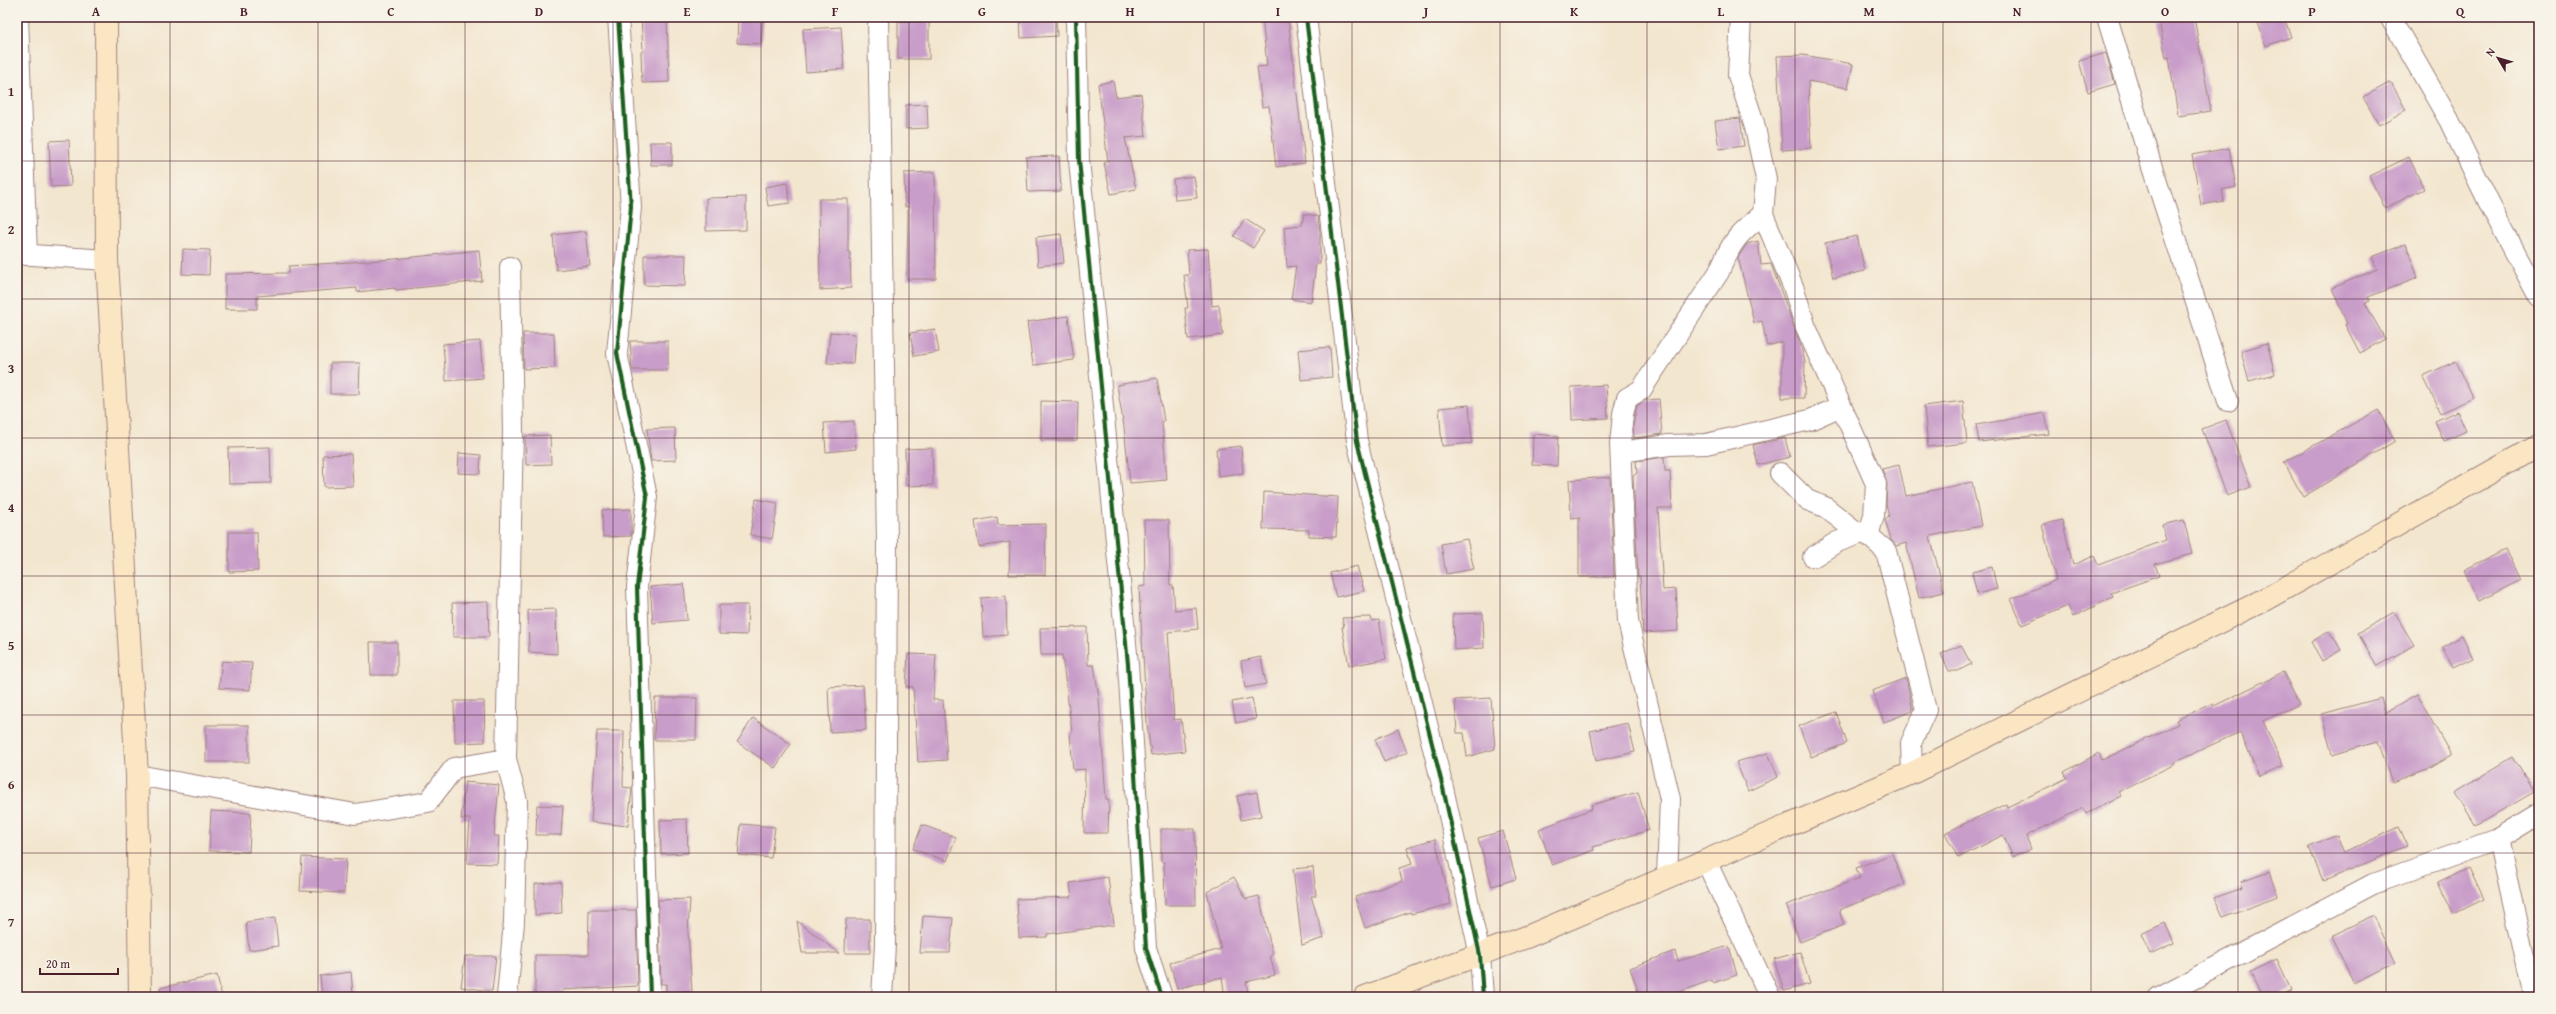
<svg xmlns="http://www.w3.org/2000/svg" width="2556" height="1014" font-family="'Gentium Book Plus',serif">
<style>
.building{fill:#c99dc9}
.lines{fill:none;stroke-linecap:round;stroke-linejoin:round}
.street-casing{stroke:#9e827d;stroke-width:22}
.secondary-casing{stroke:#9e827d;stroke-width:24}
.street{stroke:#fff;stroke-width:20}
.secondary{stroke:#fbe6c4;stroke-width:22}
.cycleway-casing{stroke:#f7f3e8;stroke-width:6}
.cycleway{stroke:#1b5e20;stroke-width:4}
.grid{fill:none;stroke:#4a1f2b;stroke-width:1;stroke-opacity:0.55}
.neatline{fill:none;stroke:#4a1f2b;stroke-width:1.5}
.grid-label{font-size:13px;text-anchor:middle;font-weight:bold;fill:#4a1f2b}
</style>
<rect width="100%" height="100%" fill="#f7f3e8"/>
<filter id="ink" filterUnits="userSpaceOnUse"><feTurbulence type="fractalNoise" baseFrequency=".025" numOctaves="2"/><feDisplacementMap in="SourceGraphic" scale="8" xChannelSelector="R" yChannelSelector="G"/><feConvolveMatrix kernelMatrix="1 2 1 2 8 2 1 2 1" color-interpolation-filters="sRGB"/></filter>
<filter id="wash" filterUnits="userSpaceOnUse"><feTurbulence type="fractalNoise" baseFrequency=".012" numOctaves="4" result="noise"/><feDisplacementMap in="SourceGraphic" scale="16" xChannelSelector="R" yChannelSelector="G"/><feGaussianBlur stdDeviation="0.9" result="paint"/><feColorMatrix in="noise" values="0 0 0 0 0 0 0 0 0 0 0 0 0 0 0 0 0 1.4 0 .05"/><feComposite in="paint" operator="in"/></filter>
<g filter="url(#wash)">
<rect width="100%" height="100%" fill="#f3e6cf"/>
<g id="blocks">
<g class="building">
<path d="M 641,17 L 667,17 L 669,82 L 642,83 L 641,52 L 643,51 Z"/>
<path d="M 738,17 L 763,17 L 761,44 L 737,43 Z"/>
<path d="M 1020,17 L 1056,17 L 1057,36 L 1021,38 Z"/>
<path d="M 1262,17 L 1288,17 L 1305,163 L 1276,167 L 1269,106 L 1262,107 L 1257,67 L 1267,66 Z"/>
<path d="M 2181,17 L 2194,17 L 2211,111 L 2178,116 L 2169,57 L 2166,58 L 2159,21 Z"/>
<path d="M 2256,17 L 2284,17 L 2291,37 L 2266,46 Z"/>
<rect x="898" y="21" width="31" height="38"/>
<path d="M 841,27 L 844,69 L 806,72 L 803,29 Z"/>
<path d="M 2106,53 L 2115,84 L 2088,92 L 2079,61 Z"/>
<path d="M 1803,55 L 1853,64 L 1848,88 L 1808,81 L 1811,148 L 1782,150 L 1777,56 Z"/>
<path d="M 1113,81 L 1116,97 L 1141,94 L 1146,136 L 1125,138 L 1136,189 L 1111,194 L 1104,163 L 1108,162 L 1098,84 Z"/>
<path d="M 2391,82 L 2406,110 L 2379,125 L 2363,97 Z"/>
<path d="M 927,104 L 928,128 L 906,129 L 906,105 Z"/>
<path d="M 1740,118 L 1744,146 L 1719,149 L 1715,121 Z"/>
<path d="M 69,140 L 71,186 L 51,187 L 49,141 Z"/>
<path d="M 650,142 L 672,142 L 672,165 L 651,165 Z"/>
<path d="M 2229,148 L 2236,187 L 2222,190 L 2224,201 L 2201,205 L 2192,155 Z"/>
<path d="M 1059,156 L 1061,191 L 1028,192 L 1026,157 Z"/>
<path d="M 2409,157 L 2424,189 L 2385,208 L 2369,176 Z"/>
<path d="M 935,172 L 936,279 L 907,279 L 908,206 L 905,207 L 904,173 Z"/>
<path d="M 1194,176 L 1197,198 L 1175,200 L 1173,179 Z"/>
<path d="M 787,183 L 790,203 L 768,206 L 765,187 Z"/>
<path d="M 746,197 L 746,230 L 706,231 L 706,198 Z"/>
<path d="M 819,199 L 848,199 L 848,252 L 850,252 L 851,288 L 820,290 Z"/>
<path d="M 1304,214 L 1318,216 L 1320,232 L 1320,264 L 1316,264 L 1311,302 L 1291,299 L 1296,266 L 1287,267 L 1284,227 L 1302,225 Z"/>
<path d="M 1245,219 L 1264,231 L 1253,248 L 1234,236 Z"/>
<path d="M 586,231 L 590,266 L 556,270 L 553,235 Z"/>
<path d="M 1061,234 L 1064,263 L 1038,266 L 1036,237 Z"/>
<path d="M 1857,236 L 1865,271 L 1833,278 L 1825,243 Z"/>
<path d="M 1758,241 L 1761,265 L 1771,264 L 1800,343 L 1805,362 L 1804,398 L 1782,398 L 1782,342 L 1767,346 L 1762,321 L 1754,323 L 1738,257 L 1747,244 Z"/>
<path d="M 2406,244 L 2418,278 L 2368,297 L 2370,301 L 2365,303 L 2385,339 L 2360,353 L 2345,325 L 2347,324 L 2332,288 L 2377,269 L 2372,257 Z"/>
<path d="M 183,249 L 210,250 L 209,275 L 182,274 Z"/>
<path d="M 1208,249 L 1212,306 L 1219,305 L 1223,335 L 1188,339 L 1185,308 L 1188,308 L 1184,275 L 1189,275 L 1187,250 Z"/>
<path d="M 479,250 L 482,281 L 396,290 L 395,288 L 357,292 L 357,288 L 257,296 L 257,309 L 225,309 L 225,274 L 289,273 L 289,266 L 395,259 Z"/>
<path d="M 644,255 L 686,255 L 685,286 L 644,285 Z"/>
<path d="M 1068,316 L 1074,360 L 1033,365 L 1027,322 Z"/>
<path d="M 935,329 L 939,352 L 914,356 L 910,333 Z"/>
<path d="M 830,332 L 855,334 L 853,364 L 827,363 Z"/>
<path d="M 523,333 L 554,333 L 555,368 L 524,369 Z"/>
<path d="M 480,341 L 483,378 L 446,381 L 443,344 Z"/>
<path d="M 630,341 L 668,341 L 668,370 L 632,370 Z"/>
<path d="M 2267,343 L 2275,374 L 2249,381 L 2241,351 Z"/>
<path d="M 1330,347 L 1332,377 L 1301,380 L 1298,350 Z"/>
<path d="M 2456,361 L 2473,397 L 2441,413 L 2423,376 Z"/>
<path d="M 330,363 L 360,363 L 359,394 L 330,394 Z"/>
<path d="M 1157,378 L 1164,421 L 1162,422 L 1167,480 L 1130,483 L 1124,427 L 1117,385 Z"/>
<path d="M 1606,385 L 1608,418 L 1572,420 L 1571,387 Z"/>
<path d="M 1659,399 L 1662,434 L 1634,438 L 1633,426 L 1637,406 L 1646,400 Z"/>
<path d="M 1041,401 L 1078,402 L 1077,440 L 1041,440 Z"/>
<path d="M 1963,401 L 1967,443 L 1928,447 L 1924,406 Z"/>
<path d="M 1469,405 L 1472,443 L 1442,446 L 1439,408 Z"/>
<path d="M 2378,410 L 2395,441 L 2303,497 L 2284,462 Z"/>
<path d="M 2457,411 L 2466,431 L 2444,441 L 2435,421 Z"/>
<path d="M 2045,413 L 2049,434 L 1979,442 L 1976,425 Z"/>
<path d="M 2226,420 L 2251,487 L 2227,496 L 2202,429 Z"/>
<path d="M 854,421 L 856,449 L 826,452 L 824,423 Z"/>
<path d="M 675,428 L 676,460 L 651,461 L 647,429 Z"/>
<path d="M 1533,434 L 1558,436 L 1557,466 L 1532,465 Z"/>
<path d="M 550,435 L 551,464 L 526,465 L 525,436 Z"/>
<path d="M 1785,438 L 1790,457 L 1758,465 L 1753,445 Z"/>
<path d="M 1241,446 L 1243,473 L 1218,476 L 1216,449 Z"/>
<path d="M 270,447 L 271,483 L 229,484 L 228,448 Z"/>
<path d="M 932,448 L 933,485 L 906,486 L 905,449 Z"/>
<path d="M 459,453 L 481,455 L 480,474 L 458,473 Z"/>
<path d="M 351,454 L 353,486 L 324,487 L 323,455 Z"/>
<path d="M 1664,457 L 1665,471 L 1670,471 L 1672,508 L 1658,508 L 1663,590 L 1676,589 L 1678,631 L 1643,633 L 1640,577 L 1638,577 L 1633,476 L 1637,473 L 1636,461 Z"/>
<path d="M 1899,465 L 1906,496 L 1972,482 L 1981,526 L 1930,536 L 1944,592 L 1919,598 L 1906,543 L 1896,546 L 1891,540 L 1885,520 L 1889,517 L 1886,504 L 1887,484 L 1882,469 Z"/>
<path d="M 1610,477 L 1614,577 L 1579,577 L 1579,517 L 1571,518 L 1569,480 Z"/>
<path d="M 1264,492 L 1338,497 L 1336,537 L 1309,536 L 1309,530 L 1263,529 Z"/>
<path d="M 756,499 L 778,503 L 772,539 L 750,535 Z"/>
<path d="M 631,509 L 631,536 L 603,537 L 602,510 Z"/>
<path d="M 997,517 L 998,525 L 1046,524 L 1045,575 L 1009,575 L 1010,542 L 979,547 L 975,521 Z"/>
<path d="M 1144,520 L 1169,520 L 1170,585 L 1173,585 L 1175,610 L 1196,608 L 1198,629 L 1168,632 L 1174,720 L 1181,719 L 1185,751 L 1151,755 L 1147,723 L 1139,587 L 1145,586 Z"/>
<path d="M 2062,520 L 2073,565 L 2094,556 L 2098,565 L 2166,540 L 2162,525 L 2184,520 L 2192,554 L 2155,564 L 2159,576 L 2111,593 L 2113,597 L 2073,617 L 2068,606 L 2022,625 L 2011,599 L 2056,580 L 2042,525 Z"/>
<path d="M 229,532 L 257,532 L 258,571 L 229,572 Z"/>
<path d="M 1467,539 L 1474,569 L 1446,574 L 1441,544 Z"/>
<path d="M 2506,549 L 2521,580 L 2479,601 L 2464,570 Z"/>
<path d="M 1357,566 L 1364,591 L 1336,597 L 1330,573 Z"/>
<path d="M 1992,567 L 1997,589 L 1977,594 L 1972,572 Z"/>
<path d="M 684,584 L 687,620 L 653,623 L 650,587 Z"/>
<path d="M 1006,596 L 1007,635 L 983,637 L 981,598 Z"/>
<path d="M 488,602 L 489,637 L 453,637 L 452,603 Z"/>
<path d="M 719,605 L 748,605 L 747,635 L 719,634 Z"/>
<path d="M 556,609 L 557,654 L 529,652 L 528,610 Z"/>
<path d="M 2394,612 L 2414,645 L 2377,666 L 2358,633 Z"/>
<path d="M 1483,613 L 1484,648 L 1454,650 L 1453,614 Z"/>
<path d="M 1371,617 L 1372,621 L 1379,620 L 1386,659 L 1349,666 L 1342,627 L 1344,627 L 1342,618 Z"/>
<path d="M 1087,627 L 1088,665 L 1094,665 L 1099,698 L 1106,799 L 1109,799 L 1108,833 L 1084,833 L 1085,769 L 1073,770 L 1070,733 L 1072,732 L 1062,655 L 1041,655 L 1040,628 Z"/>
<path d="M 2330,631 L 2341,650 L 2322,661 L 2311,642 Z"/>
<path d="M 2462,636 L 2473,658 L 2453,668 L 2442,647 Z"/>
<path d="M 370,642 L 397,642 L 397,675 L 371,675 Z"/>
<path d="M 1961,645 L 1971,664 L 1958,671 L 1949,671 L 1941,654 Z"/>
<path d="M 908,654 L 936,655 L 933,700 L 943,700 L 947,760 L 918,762 L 913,687 L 906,687 Z"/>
<path d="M 1261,657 L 1266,684 L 1245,688 L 1241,661 Z"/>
<path d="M 222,661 L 252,663 L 250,690 L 219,688 Z"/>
<path d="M 2283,672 L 2299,704 L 2263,721 L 2283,766 L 2259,776 L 2240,732 L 2174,762 L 2175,764 L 2118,792 L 2121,796 L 2086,814 L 2083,808 L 2026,836 L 2031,849 L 2013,857 L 2003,835 L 1958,858 L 1945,833 L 2006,804 L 2007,807 L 2067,778 L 2064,772 L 2099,753 L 2102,760 L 2178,724 L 2176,720 L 2213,703 L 2214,706 Z"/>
<path d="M 1906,678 L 1913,711 L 1884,722 L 1872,691 Z"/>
<path d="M 863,685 L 866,730 L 830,732 L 828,687 Z"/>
<path d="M 2417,695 L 2451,755 L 2427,769 L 2392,782 L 2377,742 L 2332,755 L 2322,714 L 2381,698 L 2385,713 Z"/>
<path d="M 655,698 L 697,698 L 696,740 L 654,740 Z"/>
<path d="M 1252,698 L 1256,719 L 1236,723 L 1232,702 Z"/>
<path d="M 1491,698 L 1495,749 L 1467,757 L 1464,733 L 1457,733 L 1455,700 Z"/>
<path d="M 454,701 L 484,701 L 485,742 L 455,743 Z"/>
<path d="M 1836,712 L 1847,743 L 1811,757 L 1799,726 Z"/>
<path d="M 753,718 L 791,744 L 775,768 L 737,742 Z"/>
<path d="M 1628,723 L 1635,752 L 1596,761 L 1590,731 Z"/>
<rect x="206" y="725" width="43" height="37"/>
<path d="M 1398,729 L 1407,752 L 1384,762 L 1375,739 Z"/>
<path d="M 597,731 L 624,731 L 623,787 L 632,788 L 628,826 L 591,822 Z"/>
<path d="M 1768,753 L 1778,777 L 1748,791 L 1736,762 Z"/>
<path d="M 2513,757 L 2534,792 L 2476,826 L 2455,792 Z"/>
<path d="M 465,782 L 499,785 L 494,836 L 499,836 L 497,864 L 467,863 L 470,819 L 461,819 Z"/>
<path d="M 1257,792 L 1261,816 L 1241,820 L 1237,796 Z"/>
<path d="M 1638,792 L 1649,830 L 1593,847 L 1594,850 L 1552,865 L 1539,829 L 1592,809 L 1591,805 Z"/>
<path d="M 537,805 L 563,806 L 561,835 L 536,835 Z"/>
<path d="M 211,811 L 251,813 L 249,852 L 209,851 Z"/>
<path d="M 687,819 L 688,853 L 661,854 L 660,820 Z"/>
<path d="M 741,824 L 775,827 L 771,858 L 738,855 Z"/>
<path d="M 922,825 L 956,837 L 947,861 L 913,849 Z"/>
<path d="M 2398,827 L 2407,846 L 2323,881 L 2309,846 L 2337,835 L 2344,853 Z"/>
<path d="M 1161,829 L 1195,829 L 1196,905 L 1165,905 L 1164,862 L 1161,862 Z"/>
<path d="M 1503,831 L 1516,879 L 1492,886 L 1478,838 Z"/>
<path d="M 1435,839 L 1451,904 L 1411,914 L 1410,912 L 1365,928 L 1355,897 L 1402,881 L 1399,868 L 1412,864 L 1407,847 Z"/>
<path d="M 1892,854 L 1904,884 L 1839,910 L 1844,925 L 1800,942 L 1786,905 L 1860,878 L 1856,868 Z"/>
<path d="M 302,857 L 346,859 L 344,893 L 300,891 Z"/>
<path d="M 1313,867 L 1316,896 L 1311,896 L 1324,938 L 1302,945 L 1293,869 Z"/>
<path d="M 2469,867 L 2484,899 L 2454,914 L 2438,882 Z"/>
<path d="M 2269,872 L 2278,897 L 2223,917 L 2214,898 L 2243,888 L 2241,882 Z"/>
<path d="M 1108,877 L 1114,925 L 1047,934 L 1047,937 L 1019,938 L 1017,899 L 1072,897 L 1070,883 Z"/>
<path d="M 1234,877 L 1246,899 L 1259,896 L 1273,955 L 1270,956 L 1275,975 L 1246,982 L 1249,997 L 1225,997 L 1222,977 L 1177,989 L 1170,963 L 1221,949 L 1207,892 Z"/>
<path d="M 561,882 L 562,913 L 535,915 L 535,884 Z"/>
<path d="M 690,899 L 688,932 L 692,992 L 666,993 L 666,984 L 661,984 L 658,900 Z"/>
<path d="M 589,910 L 636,910 L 638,986 L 562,990 L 563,997 L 535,997 L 535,955 L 588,955 Z"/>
<path d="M 923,916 L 953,918 L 950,953 L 920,953 Z"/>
<path d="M 2373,916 L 2395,963 L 2354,983 L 2331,936 Z"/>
<path d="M 275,918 L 278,946 L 249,950 L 246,922 Z"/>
<path d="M 846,919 L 870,919 L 870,953 L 845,953 Z"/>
<path d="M 797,921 L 839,953 L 802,953 Z"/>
<path d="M 2165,923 L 2174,943 L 2150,954 L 2141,934 Z"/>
<path d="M 1729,946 L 1737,975 L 1713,983 L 1712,980 L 1666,997 L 1640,997 L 1630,968 L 1675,951 L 1678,961 Z"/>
<path d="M 1800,952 L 1810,984 L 1784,991 L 1774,959 Z"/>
<path d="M 465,956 L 496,956 L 492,991 L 461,987 Z"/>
<path d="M 2277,959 L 2291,989 L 2274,997 L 2262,997 L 2250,972 Z"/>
<path d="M 351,972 L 353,995 L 322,997 L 320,976 Z"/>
<path d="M 217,975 L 222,997 L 161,997 L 160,988 Z"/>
</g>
</g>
</g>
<g filter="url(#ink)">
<use href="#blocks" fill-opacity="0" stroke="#9e827d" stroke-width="1"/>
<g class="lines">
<g class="street-casing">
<g id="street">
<path d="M 18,17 L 27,255"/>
<path d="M 618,17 L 631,207 L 617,353 L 647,497 L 637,587 L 650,997"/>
<path d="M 878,17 L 887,542 L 885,945 L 882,997"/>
<path d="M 1076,17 L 1079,160 L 1128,664 L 1146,948 L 1162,997"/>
<path d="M 1306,17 L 1357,441 L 1443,788 L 1480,955 L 1483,997"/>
<path d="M 2107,17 L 2149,158 L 2228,401"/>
<path d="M 2390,17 L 2449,120 L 2490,205 L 2539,297"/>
<path d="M 1763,214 L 1794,289 L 1805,325 L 1876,484 L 1874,516 L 1868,535 L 1886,551 L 1926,710 L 1911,743 L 1912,773"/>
<path d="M 17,254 L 107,260"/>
<path d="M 1621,452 L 1669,445 L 1706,444 L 1810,420 L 1841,406"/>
<path d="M 1780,473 L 1807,500 L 1825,507 L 1859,534"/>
<path d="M 1813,557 L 1837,542 L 1870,530"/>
<path d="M 137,775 L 355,814 L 428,802 L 454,768 L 506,759"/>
<path d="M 2498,839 L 2530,983 L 2538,997"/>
<path d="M 1706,861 L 1770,997"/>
<path d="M 1667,877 L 1670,799 L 1628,621 L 1620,444 L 1623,414 L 1627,398 L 1641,390 L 1719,272 C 1731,242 1738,234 1763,214 L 1766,179 L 1754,123 L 1738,75 L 1741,17"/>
<path d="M 507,997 L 514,922 L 517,801 L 506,759 L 513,431 L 510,267"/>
<path d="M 2159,997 L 2373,884 L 2498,839 L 2539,814"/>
</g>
</g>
<g class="secondary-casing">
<g id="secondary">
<path d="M 106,17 L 107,260 L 137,775 L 140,997"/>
<path d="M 1365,997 L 1529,936 L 1912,773 L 2264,600 L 2539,445"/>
</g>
</g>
<use href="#street" class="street"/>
<use href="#secondary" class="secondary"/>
<g class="cycleway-casing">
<g id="cycleway">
<path d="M 618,17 L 631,207 L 617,353 L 647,497 L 637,587 L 650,997"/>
<path d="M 1076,17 L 1079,160 L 1128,664 L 1146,948 L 1162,997"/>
<path d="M 1306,17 L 1357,441 L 1443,788 L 1480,955 L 1483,997"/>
</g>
</g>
<use href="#cycleway" class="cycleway"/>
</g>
</g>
<path class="grid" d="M 170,17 L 170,997M 318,17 L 318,997M 465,17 L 465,997M 613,17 L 613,997M 761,17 L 761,997M 909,17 L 909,997M 1056,17 L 1056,997M 1204,17 L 1204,997M 1352,17 L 1352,997M 1500,17 L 1500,997M 1647,17 L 1647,997M 1795,17 L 1795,997M 1943,17 L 1943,997M 2091,17 L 2091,997M 2238,17 L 2238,997M 2386,17 L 2386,997M 17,161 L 2539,161M 17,299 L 2539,299M 17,438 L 2539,438M 17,576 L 2539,576M 17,715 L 2539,715M 17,853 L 2539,853"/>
<rect width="2556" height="1014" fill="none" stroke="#f7f3e8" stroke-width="44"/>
<g transform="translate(2498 58) rotate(308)" stroke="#f7f3e8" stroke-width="3" paint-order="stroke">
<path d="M0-3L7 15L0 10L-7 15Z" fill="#4a1f2b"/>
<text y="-6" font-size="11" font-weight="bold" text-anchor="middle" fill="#4a1f2b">N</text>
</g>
<path d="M40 968v6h78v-6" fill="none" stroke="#4a1f2b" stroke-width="2"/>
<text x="46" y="968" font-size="12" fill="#4a1f2b" stroke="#f7f3e8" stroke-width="3" paint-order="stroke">20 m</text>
<rect x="22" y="22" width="2512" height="970" class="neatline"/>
<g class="grid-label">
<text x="96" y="16">A</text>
<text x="244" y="16">B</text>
<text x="391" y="16">C</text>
<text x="539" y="16">D</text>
<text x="687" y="16">E</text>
<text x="835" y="16">F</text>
<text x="982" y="16">G</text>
<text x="1130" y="16">H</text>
<text x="1278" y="16">I</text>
<text x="1426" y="16">J</text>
<text x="1574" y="16">K</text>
<text x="1721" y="16">L</text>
<text x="1869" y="16">M</text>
<text x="2017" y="16">N</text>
<text x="2165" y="16">O</text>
<text x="2312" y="16">P</text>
<text x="2460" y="16">Q</text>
<text x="11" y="96">1</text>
<text x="11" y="234">2</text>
<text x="11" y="373">3</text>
<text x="11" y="512">4</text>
<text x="11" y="650">5</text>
<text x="11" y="789">6</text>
<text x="11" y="927">7</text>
</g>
</svg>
